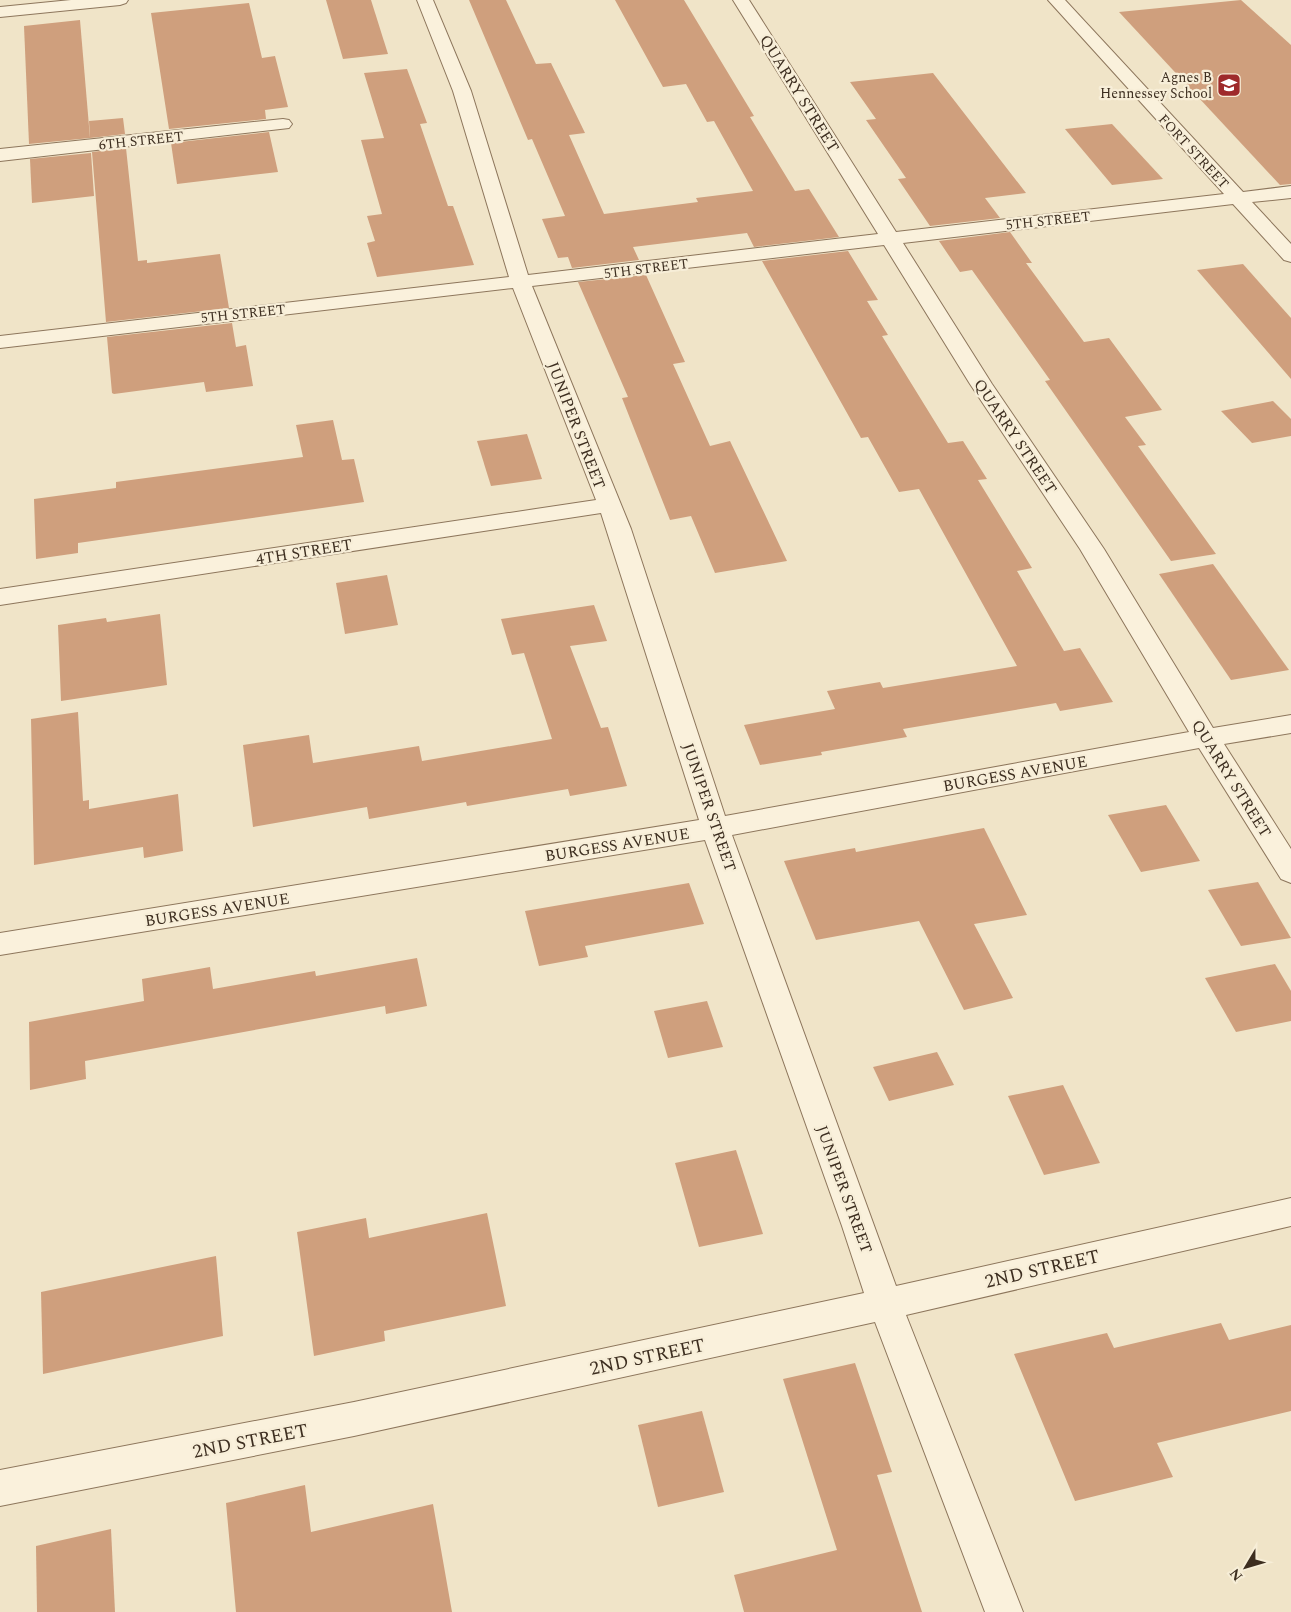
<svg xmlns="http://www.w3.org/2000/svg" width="1291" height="1612" font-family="Spectral,serif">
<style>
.building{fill:#cf9f7d}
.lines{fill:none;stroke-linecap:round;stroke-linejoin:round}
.minor-casing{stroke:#8d765c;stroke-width:2}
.minor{fill:#faf1dc;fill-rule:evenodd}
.labels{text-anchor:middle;stroke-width:4.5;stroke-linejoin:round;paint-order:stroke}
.far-poi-label{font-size:14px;fill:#3d2e20;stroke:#f7eed8;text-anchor:end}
.far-street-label{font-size:14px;fill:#3d2e20;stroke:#f7eed8}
.street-label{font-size:16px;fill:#3d2e20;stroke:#f7eed8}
.near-street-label{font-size:19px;fill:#3d2e20;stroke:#f7eed8}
</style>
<rect width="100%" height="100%" fill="#f0e4c8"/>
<g class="building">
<path d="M 326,0 L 371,0 L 388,54 L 343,59 Z"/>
<path d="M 469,0 L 506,0 L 536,64 L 551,63 L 585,133 L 569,135 L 604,214 L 698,202 L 696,198 L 753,191 L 714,121 L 707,122 L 686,84 L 663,87 L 615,0 L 684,0 L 754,116 L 750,117 L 795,191 L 809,189 L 839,237 L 754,247 L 747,233 L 633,247 L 639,260 L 572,268 L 568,257 L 558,258 L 542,219 L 565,216 L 532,139 L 528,140 Z"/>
<path d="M 1241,0 L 1291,45 L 1291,184 L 1280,185 L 1119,12 Z"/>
<path d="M 249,3 L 262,58 L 275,56 L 288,107 L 265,110 L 266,119 L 169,129 L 151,13 Z"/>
<path d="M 80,20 L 90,138 L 29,144 L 24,26 Z"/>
<path d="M 407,69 L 427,123 L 420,124 L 448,206 L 453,206 L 474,265 L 377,277 L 367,243 L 375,241 L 367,216 L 382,214 L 361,140 L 384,138 L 364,73 Z"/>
<path d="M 933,73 L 1026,193 L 985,198 L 1000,218 L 930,226 L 898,179 L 906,178 L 866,120 L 876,119 L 850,82 Z"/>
<path d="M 123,118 L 125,134 L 90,138 L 89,121 Z"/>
<path d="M 1112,124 L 1163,179 L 1112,185 L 1065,129 Z"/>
<path d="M 269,132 L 278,172 L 177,184 L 171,143 Z"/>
<path d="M 126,148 L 138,261 L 147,260 L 147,263 L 220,254 L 229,308 L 106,322 L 92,152 Z"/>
<path d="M 91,153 L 94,196 L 32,203 L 30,159 Z"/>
<path d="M 1010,232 L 1032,263 L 1026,263 L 1084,342 L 1109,338 L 1162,410 L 1125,417 L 1146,445 L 1138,446 L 1216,554 L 1171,561 L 1045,381 L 1050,380 L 972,270 L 960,272 L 939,241 Z"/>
<path d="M 848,251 L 878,300 L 867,301 L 888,335 L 882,336 L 948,443 L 963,441 L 987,479 L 978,480 L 1032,568 L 1017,571 L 1064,651 L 1080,648 L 1113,702 L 1060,711 L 1056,703 L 903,729 L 907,737 L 821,752 L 822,755 L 760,765 L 744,725 L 835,709 L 827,691 L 880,682 L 883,688 L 1017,666 L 919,489 L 899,492 L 868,437 L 861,438 L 762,261 Z"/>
<path d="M 1243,264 L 1291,318 L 1291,379 L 1197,270 Z"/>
<path d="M 646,275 L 685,362 L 673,364 L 710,446 L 730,441 L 787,561 L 715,573 L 691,516 L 670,520 L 622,398 L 628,397 L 578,282 Z"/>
<path d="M 232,323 L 236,347 L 246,345 L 253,386 L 206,392 L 204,382 L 114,394 L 112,393 L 107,337 Z"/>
<path d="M 1273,401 L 1291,419 L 1291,436 L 1252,443 L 1221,411 Z"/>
<path d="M 333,420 L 342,460 L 354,459 L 364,502 L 78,543 L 78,553 L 36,559 L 34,499 L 116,488 L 116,482 L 303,457 L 296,425 Z"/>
<path d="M 527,434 L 542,479 L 491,486 L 477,441 Z"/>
<path d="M 1213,564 L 1289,670 L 1231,680 L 1159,574 Z"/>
<path d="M 387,575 L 398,625 L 345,634 L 336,583 Z"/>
<path d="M 594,605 L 607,641 L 570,646 L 601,728 L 608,727 L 627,786 L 570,796 L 568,789 L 467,806 L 466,802 L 369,819 L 367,807 L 253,827 L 243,745 L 309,735 L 313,763 L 419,746 L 422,761 L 552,739 L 524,653 L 512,655 L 501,619 Z"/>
<path d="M 160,614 L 167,685 L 61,701 L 58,625 L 106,618 L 107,622 Z"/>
<path d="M 78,712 L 83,801 L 89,800 L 89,809 L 178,794 L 183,851 L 144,858 L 143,847 L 34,865 L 31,719 Z"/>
<path d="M 1166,805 L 1200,861 L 1141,872 L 1108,815 Z"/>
<path d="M 984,828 L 1027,915 L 974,924 L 1013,998 L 964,1010 L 919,921 L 816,940 L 784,861 L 855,848 L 856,852 Z"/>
<path d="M 1258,882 L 1291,938 L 1241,946 L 1208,890 Z"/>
<path d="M 689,883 L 704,924 L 585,946 L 588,957 L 539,966 L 525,911 Z"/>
<path d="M 417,958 L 427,1006 L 386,1014 L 385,1006 L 85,1061 L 86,1079 L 30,1090 L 29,1022 L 144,1001 L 142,979 L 210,967 L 213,989 L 315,971 L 316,976 Z"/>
<path d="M 1275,964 L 1291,991 L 1291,1021 L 1236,1032 L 1205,978 Z"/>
<path d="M 707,1001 L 723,1047 L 668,1058 L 654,1011 Z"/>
<path d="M 937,1052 L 954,1085 L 889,1101 L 873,1067 Z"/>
<path d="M 1063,1085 L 1100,1163 L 1044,1175 L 1008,1096 Z"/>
<path d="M 736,1150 L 763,1234 L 699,1247 L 675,1163 Z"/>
<path d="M 487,1213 L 506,1306 L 384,1331 L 385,1341 L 314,1356 L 297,1232 L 366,1218 L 369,1238 Z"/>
<path d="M 216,1256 L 223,1336 L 43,1374 L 41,1292 Z"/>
<path d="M 1221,1323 L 1229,1340 L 1291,1325 L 1291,1411 L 1157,1443 L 1173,1477 L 1075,1501 L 1014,1354 L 1107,1333 L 1114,1348 Z"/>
<path d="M 855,1363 L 892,1472 L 877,1475 L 922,1612 L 744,1612 L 734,1575 L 837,1550 L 783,1379 Z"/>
<path d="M 702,1411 L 724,1492 L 658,1507 L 638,1425 Z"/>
<path d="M 305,1485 L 311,1532 L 433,1504 L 452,1612 L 236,1612 L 226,1503 Z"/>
<path d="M 111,1529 L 115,1612 L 37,1612 L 36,1546 Z"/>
</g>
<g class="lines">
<g class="minor-casing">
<g id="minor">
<path d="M 71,0 L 128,0 L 126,3 L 120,5 L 0,17 L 0,7 Z"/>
<path d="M 417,0 L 433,0 L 471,91 L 528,275 L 878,234 L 733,0 L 749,0 L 896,232 L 1224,194 L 1048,0 L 1065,0 L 1243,192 L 1291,186 L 1291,198 L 1252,202 L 1291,244 L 1291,262 L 1284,260 L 1233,204 L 903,243 L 992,384 L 1104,549 L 1213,728 L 1291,715 L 1291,733 L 1224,744 L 1291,849 L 1291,883 L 1281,879 L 1199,748 L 732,835 L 896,1286 L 1291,1198 L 1291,1226 L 906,1315 L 1023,1612 L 985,1612 L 875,1322 L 354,1436 L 0,1506 L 0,1470 L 354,1402 L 864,1293 L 842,1226 L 705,840 L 0,955 L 0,933 L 699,820 L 601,513 L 0,605 L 0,589 L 596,500 L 513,288 L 0,348 L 0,336 L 509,277 L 453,91 ZM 884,245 L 970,384 L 1080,549 L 1189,732 L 725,816 L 631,529 L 532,286 Z"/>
<path d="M 283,119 L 289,120 L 292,124 L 289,128 L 0,161 L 0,149 Z"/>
</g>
</g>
<use href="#minor" class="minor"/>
</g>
<defs>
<g id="school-square" transform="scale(1.25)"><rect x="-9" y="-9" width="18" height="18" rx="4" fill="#9e2a2b" stroke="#f7eed8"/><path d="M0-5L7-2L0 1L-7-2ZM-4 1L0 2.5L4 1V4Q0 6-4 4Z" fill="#fff"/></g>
</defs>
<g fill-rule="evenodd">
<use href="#school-square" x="1229" y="85"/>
</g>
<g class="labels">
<g class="far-poi-label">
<text x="1212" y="82">Agnes B<tspan x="1212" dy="16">Hennessey School</tspan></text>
</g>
<g class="far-street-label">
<text transform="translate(141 140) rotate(-6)" y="5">6TH STREET</text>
<text transform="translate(1194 151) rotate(47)" y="5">FORT STREET</text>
<text transform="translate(1048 220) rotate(-6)" y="5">5TH STREET</text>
<text transform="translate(646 268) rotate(-7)" y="5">5TH STREET</text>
<text transform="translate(243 313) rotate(-6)" y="5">5TH STREET</text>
</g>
<g class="street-label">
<text transform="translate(800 93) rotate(58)" y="6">QUARRY STREET</text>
<text transform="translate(577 425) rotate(69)" y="6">JUNIPER STREET</text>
<text transform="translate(1016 436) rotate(56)" y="6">QUARRY STREET</text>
<text transform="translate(304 551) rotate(-9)" y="6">4TH STREET</text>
<text transform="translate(1015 773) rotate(-10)" y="6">BURGESS AVENUE</text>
<text transform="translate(1232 778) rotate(58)" y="6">QUARRY STREET</text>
<text transform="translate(710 807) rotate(71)" y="6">JUNIPER STREET</text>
<text transform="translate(617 844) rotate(-9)" y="6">BURGESS AVENUE</text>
<text transform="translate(217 909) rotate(-9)" y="6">BURGESS AVENUE</text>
<text transform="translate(845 1189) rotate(70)" y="6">JUNIPER STREET</text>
</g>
<g class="near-street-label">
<text transform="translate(1042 1268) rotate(-13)" y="7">2ND STREET</text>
<text transform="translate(647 1356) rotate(-12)" y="7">2ND STREET</text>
<text transform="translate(250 1440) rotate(-11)" y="7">2ND STREET</text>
</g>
</g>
<g transform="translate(1246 1567) rotate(232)" stroke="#f7eed8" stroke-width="4" paint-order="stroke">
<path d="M0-4L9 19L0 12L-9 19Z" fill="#3d2e20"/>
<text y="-8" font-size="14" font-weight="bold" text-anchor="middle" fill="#3d2e20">N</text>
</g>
</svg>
